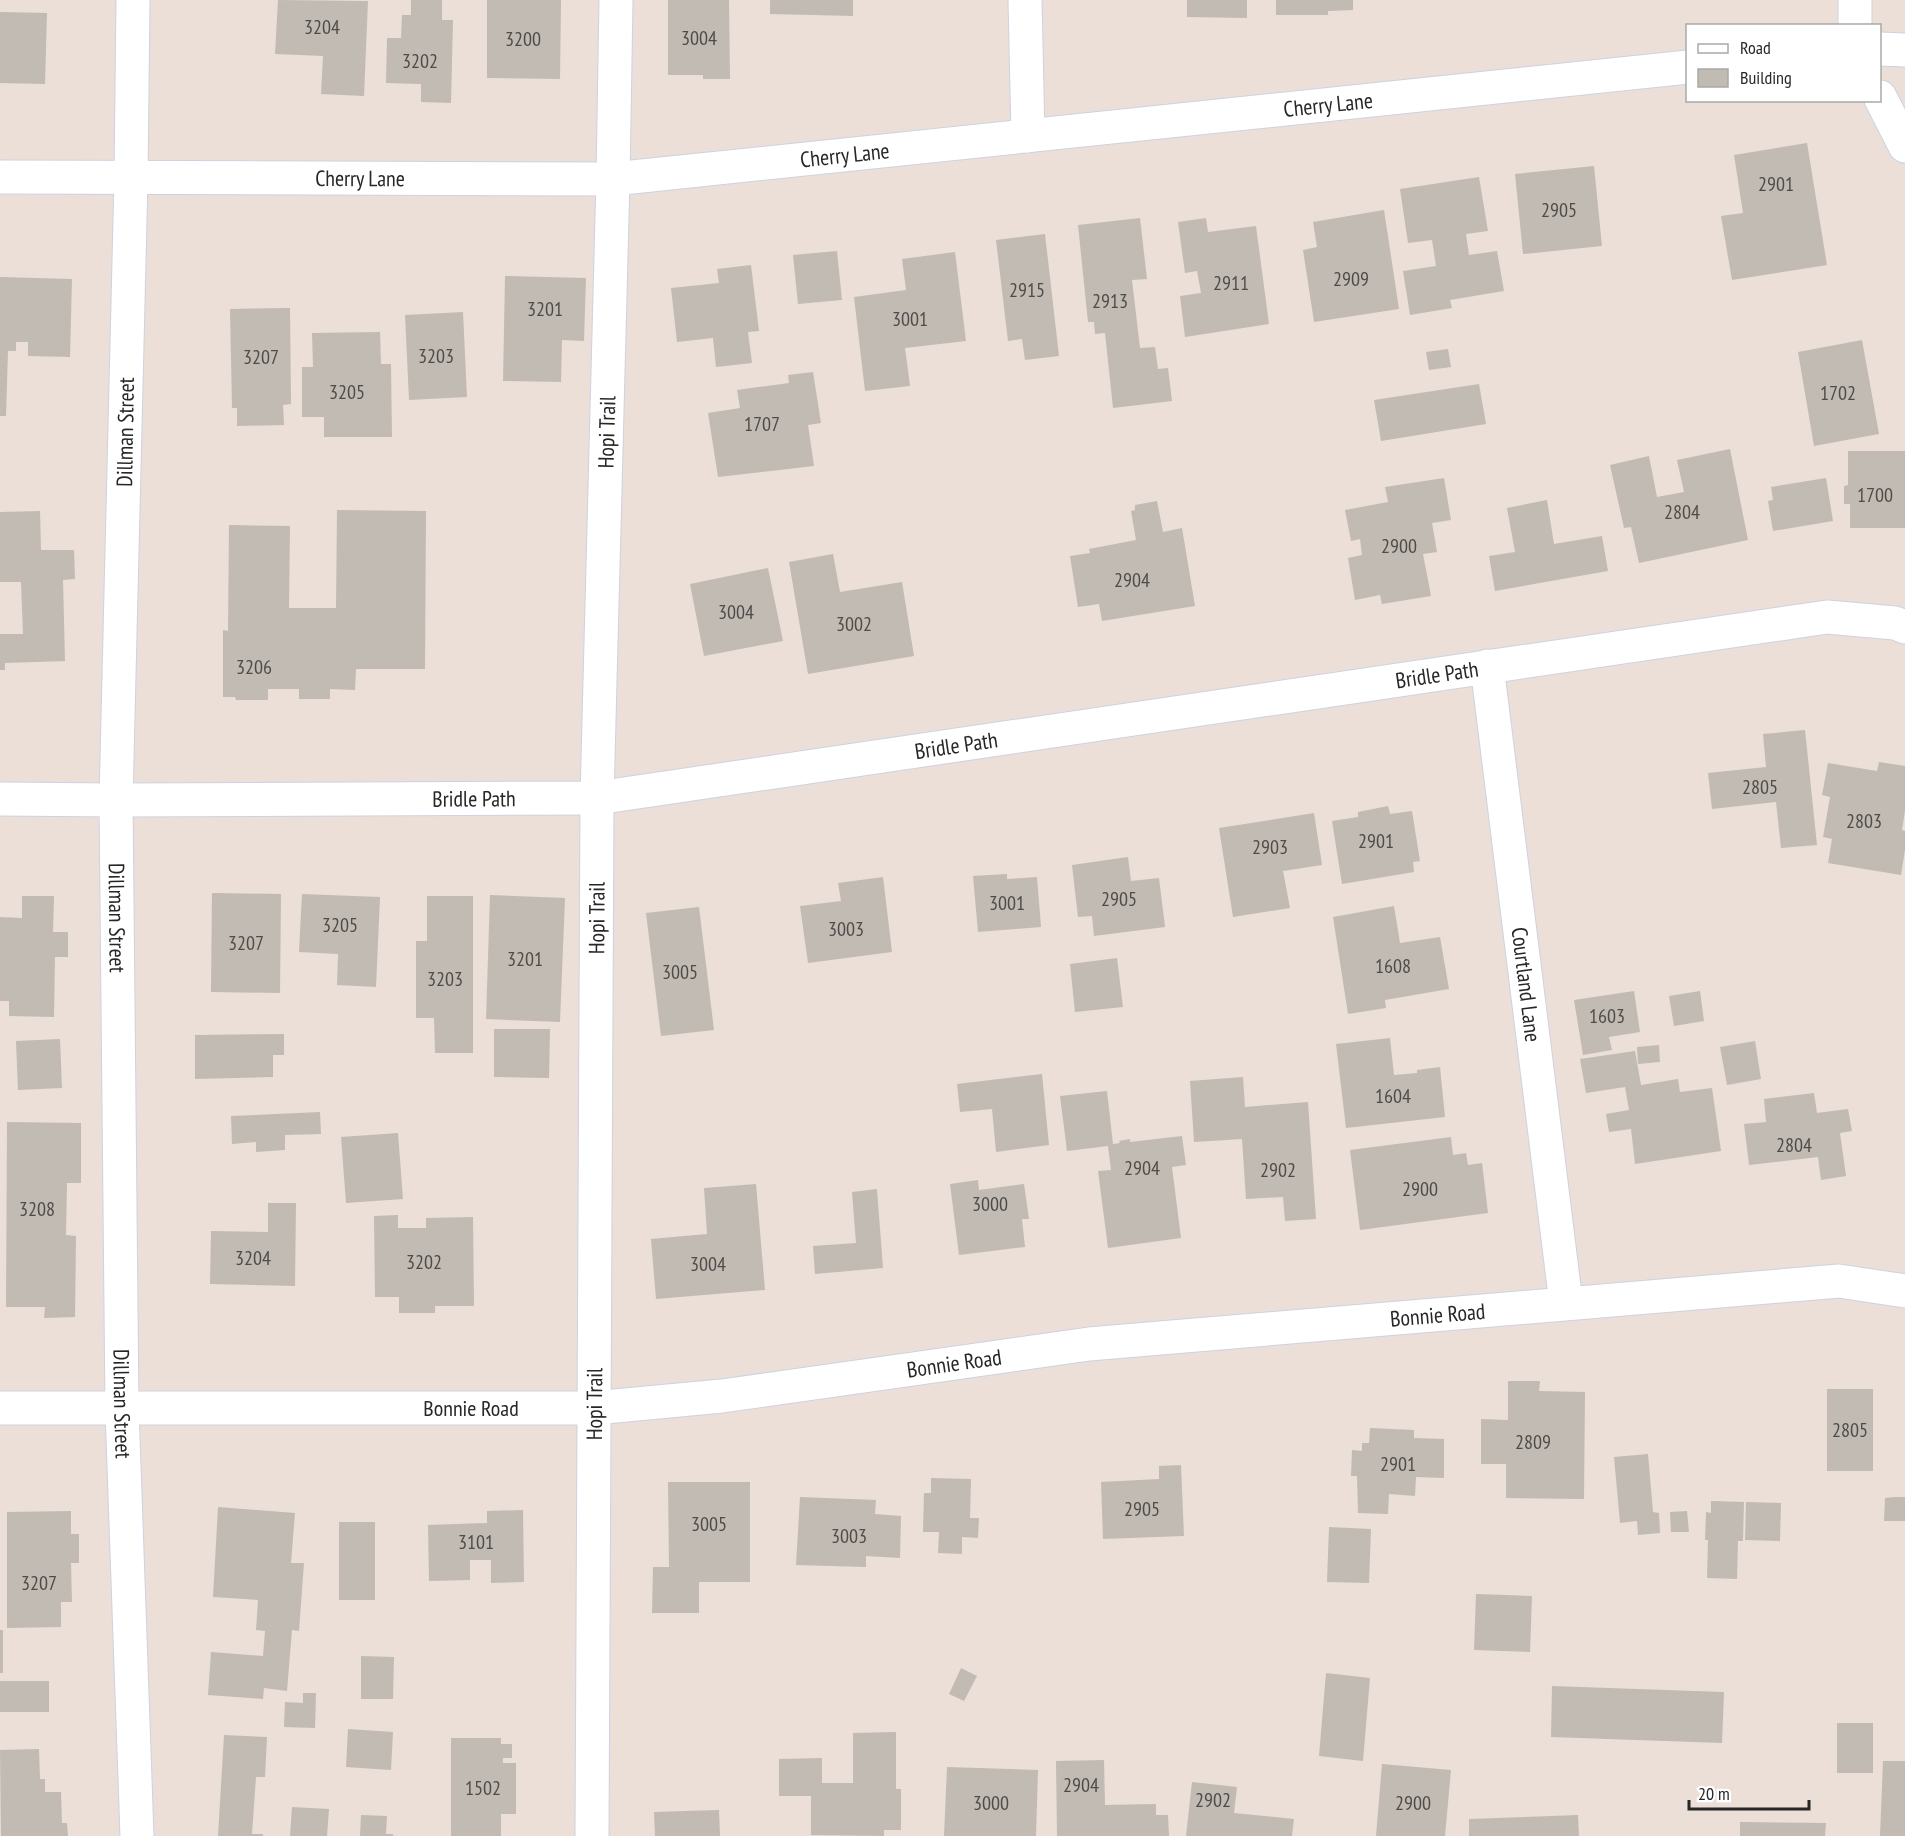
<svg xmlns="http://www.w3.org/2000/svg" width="1905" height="1836" font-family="'PT Sans Narrow',sans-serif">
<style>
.building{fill:#c2bbb3}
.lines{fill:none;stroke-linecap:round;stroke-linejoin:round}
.minor-casing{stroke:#ccd3e1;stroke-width:35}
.minor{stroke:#fff;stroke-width:33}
.labels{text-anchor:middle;stroke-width:4.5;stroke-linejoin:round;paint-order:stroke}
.number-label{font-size:20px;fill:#4e4c4a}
.street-label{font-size:22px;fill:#272727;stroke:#fff}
</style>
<rect width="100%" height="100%" fill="#ebdfd7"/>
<g class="building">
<path d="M 278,0 L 368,1 L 364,96 L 321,94 L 323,56 L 275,54 Z"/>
<path d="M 411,0 L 442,0 L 442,20 L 453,20 L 451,103 L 421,102 L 421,84 L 386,83 L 387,38 L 401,38 L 402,15 L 411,15 Z"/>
<path d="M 487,0 L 561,0 L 560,79 L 487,78 Z"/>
<path d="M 668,0 L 729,0 L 730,79 L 703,79 L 703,75 L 668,75 Z"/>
<path d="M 770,0 L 853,0 L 853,16 L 770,14 Z"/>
<path d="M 1187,0 L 1247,0 L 1247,18 L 1187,17 Z"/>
<path d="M 1276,0 L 1353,0 L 1353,10 L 1328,11 L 1328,15 L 1276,15 Z"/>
<path d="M 0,12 L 47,13 L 45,84 L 0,83 Z"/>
<path d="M 1807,143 L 1827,265 L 1732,280 L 1721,216 L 1743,213 L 1734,155 Z"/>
<path d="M 1594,166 L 1602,246 L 1523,254 L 1515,174 Z"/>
<path d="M 1479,177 L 1488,231 L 1466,234 L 1469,255 L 1497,251 L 1504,291 L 1450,300 L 1452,308 L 1410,315 L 1403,271 L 1436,266 L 1432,240 L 1408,243 L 1400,189 Z"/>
<path d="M 1384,210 L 1399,309 L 1314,322 L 1303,250 L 1317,247 L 1313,222 Z"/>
<path d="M 1140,218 L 1147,279 L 1132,280 L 1140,348 L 1155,347 L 1158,369 L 1168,368 L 1172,401 L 1113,408 L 1105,333 L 1095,334 L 1094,322 L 1088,322 L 1078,225 Z"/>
<path d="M 1206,218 L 1208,232 L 1256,226 L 1269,324 L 1185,337 L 1180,296 L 1201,293 L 1197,271 L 1185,273 L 1178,222 Z"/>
<path d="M 1045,234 L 1059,356 L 1025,360 L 1022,339 L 1008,341 L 996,240 Z"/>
<path d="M 837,251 L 842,300 L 798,304 L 793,255 Z"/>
<path d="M 955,252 L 966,341 L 905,348 L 910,386 L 865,391 L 854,297 L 906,290 L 902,259 Z"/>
<path d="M 751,265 L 759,331 L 748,332 L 752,363 L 716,367 L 713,338 L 677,342 L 671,288 L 719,283 L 717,269 Z"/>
<path d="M 505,276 L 586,278 L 584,341 L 562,340 L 561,382 L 503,381 Z"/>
<path d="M 0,277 L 72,279 L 70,357 L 28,356 L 28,342 L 16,342 L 16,351 L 8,351 L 6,416 L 0,416 Z"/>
<path d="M 290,308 L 291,404 L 283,405 L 284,425 L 237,426 L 237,408 L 232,408 L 230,309 Z"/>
<path d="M 463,312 L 467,397 L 409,400 L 405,315 Z"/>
<path d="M 380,332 L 381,364 L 391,364 L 392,437 L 324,437 L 324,417 L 302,417 L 302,367 L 313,367 L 312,333 Z"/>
<path d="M 1862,340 L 1879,434 L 1814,446 L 1798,352 Z"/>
<path d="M 1448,349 L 1451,367 L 1429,370 L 1426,352 Z"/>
<path d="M 813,372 L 821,423 L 808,425 L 814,466 L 718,477 L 708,413 L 740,408 L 737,390 L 789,383 L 788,375 Z"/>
<path d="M 1479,384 L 1486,424 L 1381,441 L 1374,400 Z"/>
<path d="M 1730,449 L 1748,540 L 1639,563 L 1631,527 L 1624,528 L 1610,465 L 1649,456 L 1657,497 L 1684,492 L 1677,460 Z"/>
<path d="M 1848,451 L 1905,451 L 1905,528 L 1850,528 L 1850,504 L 1844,504 L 1844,486 L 1848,485 Z"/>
<path d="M 1444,478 L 1451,520 L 1432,523 L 1437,552 L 1423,554 L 1431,596 L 1382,604 L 1380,595 L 1355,600 L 1348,558 L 1362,555 L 1360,539 L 1351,541 L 1345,510 L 1388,502 L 1385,487 Z"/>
<path d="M 1826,478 L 1833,521 L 1773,531 L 1768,501 L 1773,500 L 1771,487 Z"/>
<path d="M 1547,500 L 1554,544 L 1602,536 L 1608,571 L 1495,591 L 1489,556 L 1515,552 L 1507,508 Z"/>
<path d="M 1157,501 L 1163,532 L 1182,528 L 1195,606 L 1102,621 L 1099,604 L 1078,607 L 1070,556 L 1090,553 L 1089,549 L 1136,540 L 1131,511 L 1135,510 L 1135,505 Z"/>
<path d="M 337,510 L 426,511 L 425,669 L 356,669 L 355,690 L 330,689 L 330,699 L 299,699 L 299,689 L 268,689 L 268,700 L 236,700 L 235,697 L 223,697 L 223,630 L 228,631 L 229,525 L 290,526 L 289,608 L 336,608 Z"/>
<path d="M 40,511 L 41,550 L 74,550 L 75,579 L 63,580 L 65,661 L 5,663 L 5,670 L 0,670 L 0,634 L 23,634 L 21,582 L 0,582 L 0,512 Z"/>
<path d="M 833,554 L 840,592 L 902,582 L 914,656 L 808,674 L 789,562 Z"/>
<path d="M 768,568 L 783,641 L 704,656 L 690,584 Z"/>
<path d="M 1805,730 L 1817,845 L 1781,848 L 1776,802 L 1712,809 L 1708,773 L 1766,767 L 1763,734 Z"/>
<path d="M 1879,762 L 1905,766 L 1905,811 L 1902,830 L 1905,831 L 1905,850 L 1901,875 L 1828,863 L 1832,839 L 1823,837 L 1830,797 L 1822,795 L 1828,763 L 1877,771 Z"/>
<path d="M 1388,806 L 1390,814 L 1412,811 L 1420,861 L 1413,862 L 1414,872 L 1342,884 L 1332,821 L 1358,817 L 1358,812 Z"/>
<path d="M 1314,813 L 1322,865 L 1283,871 L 1290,908 L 1233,917 L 1219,828 Z"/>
<path d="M 1128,857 L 1131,881 L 1159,878 L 1165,927 L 1094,936 L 1092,916 L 1078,917 L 1072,865 Z"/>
<path d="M 1007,874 L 1007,879 L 1037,877 L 1041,927 L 978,932 L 973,876 Z"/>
<path d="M 883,877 L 892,952 L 808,963 L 800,906 L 841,901 L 838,883 Z"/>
<path d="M 212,893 L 281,894 L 280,993 L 211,992 Z"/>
<path d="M 302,894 L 380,897 L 376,987 L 337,985 L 338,954 L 299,952 Z"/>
<path d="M 490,895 L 565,898 L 560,1022 L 486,1019 Z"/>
<path d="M 22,896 L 54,896 L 53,932 L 68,932 L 68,957 L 55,957 L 54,1017 L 9,1016 L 9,1001 L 0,1001 L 0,917 L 22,918 Z"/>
<path d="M 427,896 L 473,896 L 473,1053 L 435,1053 L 434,1018 L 416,1018 L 416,941 L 427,941 Z"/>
<path d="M 1394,906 L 1400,943 L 1440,937 L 1449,989 L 1385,1000 L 1386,1008 L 1348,1014 L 1333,917 Z"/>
<path d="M 699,907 L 714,1030 L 661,1036 L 646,913 Z"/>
<path d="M 1117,958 L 1123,1007 L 1075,1012 L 1070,964 Z"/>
<path d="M 1634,991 L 1640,1032 L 1609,1037 L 1612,1050 L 1583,1055 L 1574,1000 Z"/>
<path d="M 1700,991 L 1704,1021 L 1674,1026 L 1669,996 Z"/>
<path d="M 494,1029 L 550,1029 L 549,1078 L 494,1077 Z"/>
<path d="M 284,1034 L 284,1055 L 273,1055 L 273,1077 L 195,1079 L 195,1035 Z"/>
<path d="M 1390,1038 L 1394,1075 L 1417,1073 L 1417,1070 L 1440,1067 L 1445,1117 L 1346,1128 L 1336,1044 Z"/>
<path d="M 60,1039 L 62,1088 L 18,1090 L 16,1041 Z"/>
<path d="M 1755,1041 L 1761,1079 L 1727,1085 L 1720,1047 Z"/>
<path d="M 1659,1045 L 1660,1062 L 1638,1064 L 1637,1047 Z"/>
<path d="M 1635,1051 L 1641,1085 L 1678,1079 L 1680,1092 L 1712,1088 L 1721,1151 L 1635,1164 L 1631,1129 L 1609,1132 L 1606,1114 L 1629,1110 L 1625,1087 L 1586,1093 L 1580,1059 Z"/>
<path d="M 1042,1074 L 1049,1145 L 996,1152 L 992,1109 L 960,1112 L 957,1084 Z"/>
<path d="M 1243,1077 L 1245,1107 L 1308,1102 L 1316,1219 L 1285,1221 L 1283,1197 L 1246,1199 L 1242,1139 L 1194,1142 L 1190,1081 Z"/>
<path d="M 1107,1091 L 1113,1144 L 1120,1143 L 1119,1141 L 1130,1139 L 1130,1142 L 1182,1136 L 1186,1165 L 1172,1167 L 1181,1238 L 1108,1248 L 1098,1171 L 1111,1170 L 1108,1146 L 1067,1151 L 1060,1096 Z"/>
<path d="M 1814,1093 L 1817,1113 L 1848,1109 L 1852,1131 L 1840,1133 L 1846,1176 L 1821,1180 L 1818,1157 L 1749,1165 L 1744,1124 L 1766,1122 L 1764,1099 Z"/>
<path d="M 320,1112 L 321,1134 L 285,1135 L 285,1150 L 256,1152 L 256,1142 L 232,1144 L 231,1116 Z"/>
<path d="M 7,1122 L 81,1123 L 81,1183 L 67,1183 L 66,1235 L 76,1236 L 75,1317 L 44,1318 L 45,1307 L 6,1307 Z"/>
<path d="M 398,1133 L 403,1199 L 346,1203 L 341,1137 Z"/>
<path d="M 1451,1137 L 1453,1155 L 1466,1153 L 1468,1165 L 1482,1163 L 1488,1213 L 1360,1230 L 1350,1150 Z"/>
<path d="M 978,1180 L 979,1190 L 1024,1184 L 1029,1219 L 1022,1219 L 1025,1247 L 959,1255 L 950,1184 Z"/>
<path d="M 756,1184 L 765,1290 L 656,1299 L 651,1239 L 707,1234 L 704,1188 Z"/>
<path d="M 877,1189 L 883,1268 L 815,1274 L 813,1246 L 856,1243 L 852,1192 Z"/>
<path d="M 268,1203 L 296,1203 L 295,1286 L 210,1284 L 211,1231 L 268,1232 Z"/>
<path d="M 398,1215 L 398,1228 L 426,1228 L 426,1218 L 473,1217 L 474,1306 L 435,1306 L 435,1313 L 399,1313 L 399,1297 L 375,1297 L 374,1216 Z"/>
<path d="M 1508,1381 L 1540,1381 L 1539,1391 L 1585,1392 L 1584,1499 L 1506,1498 L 1506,1464 L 1481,1464 L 1481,1419 L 1508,1420 Z"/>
<rect x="1827" y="1389" width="46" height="82"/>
<path d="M 1370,1428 L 1414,1430 L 1414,1438 L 1444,1439 L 1444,1478 L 1416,1477 L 1415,1496 L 1389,1494 L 1388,1514 L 1358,1513 L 1357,1476 L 1351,1476 L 1352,1450 L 1362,1451 L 1362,1443 L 1369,1443 Z"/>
<path d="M 1648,1454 L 1653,1512 L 1659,1513 L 1660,1533 L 1638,1535 L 1637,1521 L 1620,1523 L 1614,1457 Z"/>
<path d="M 1181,1465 L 1184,1536 L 1103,1539 L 1101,1482 L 1159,1479 L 1159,1466 Z"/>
<path d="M 931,1478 L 971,1479 L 970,1518 L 979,1518 L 978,1538 L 962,1537 L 962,1554 L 938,1553 L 939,1532 L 923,1532 L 924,1493 L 931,1493 Z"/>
<path d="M 668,1482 L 750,1482 L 750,1582 L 699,1582 L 699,1613 L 652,1613 L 653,1567 L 669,1567 Z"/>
<path d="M 800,1497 L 876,1500 L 875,1514 L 901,1516 L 900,1558 L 866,1556 L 866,1567 L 796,1565 Z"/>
<path d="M 1896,1497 L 1905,1497 L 1905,1521 L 1884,1521 L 1885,1498 Z"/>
<path d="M 1711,1501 L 1744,1502 L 1743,1541 L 1738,1541 L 1737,1579 L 1707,1578 L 1708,1540 L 1705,1540 L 1706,1512 L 1711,1513 Z"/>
<path d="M 1746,1502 L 1781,1503 L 1780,1541 L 1745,1540 Z"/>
<path d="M 218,1507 L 295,1513 L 291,1563 L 304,1563 L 299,1631 L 292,1630 L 287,1691 L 264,1688 L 263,1699 L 208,1695 L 211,1652 L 263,1656 L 265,1631 L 256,1630 L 258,1600 L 213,1597 Z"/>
<path d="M 523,1510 L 524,1582 L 491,1583 L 491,1560 L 470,1560 L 470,1580 L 429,1581 L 428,1525 L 487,1523 L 487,1511 Z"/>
<path d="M 71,1511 L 71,1534 L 79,1534 L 79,1563 L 71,1563 L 72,1602 L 61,1602 L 61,1627 L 7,1628 L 7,1512 Z"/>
<path d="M 1687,1511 L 1689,1532 L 1671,1532 L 1670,1512 Z"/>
<rect x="339" y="1522" width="36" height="78"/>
<path d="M 1329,1527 L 1371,1529 L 1369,1583 L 1327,1582 Z"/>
<path d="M 1476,1594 L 1532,1596 L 1530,1652 L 1474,1650 Z"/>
<rect x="0" y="1630" width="3" height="43"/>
<path d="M 361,1656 L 394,1657 L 393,1699 L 361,1699 Z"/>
<path d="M 961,1668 L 977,1676 L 964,1701 L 949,1694 Z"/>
<path d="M 1326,1673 L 1370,1678 L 1363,1761 L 1319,1756 Z"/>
<rect x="0" y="1681" width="49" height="31"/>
<path d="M 1552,1686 L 1724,1692 L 1722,1743 L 1551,1737 Z"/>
<path d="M 303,1693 L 316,1693 L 315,1728 L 284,1727 L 285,1702 L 303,1703 Z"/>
<rect x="1837" y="1723" width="36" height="50"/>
<path d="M 348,1729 L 393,1732 L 391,1770 L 346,1767 Z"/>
<path d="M 896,1732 L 896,1789 L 901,1789 L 901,1830 L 884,1830 L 884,1836 L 811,1835 L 811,1796 L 779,1796 L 779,1759 L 822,1758 L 822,1783 L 853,1783 L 853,1733 Z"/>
<path d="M 224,1735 L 267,1737 L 265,1777 L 256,1777 L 252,1834 L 263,1834 L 263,1836 L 218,1836 Z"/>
<path d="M 451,1738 L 501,1738 L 501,1744 L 512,1744 L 512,1758 L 503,1758 L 503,1763 L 516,1763 L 516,1814 L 501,1814 L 501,1836 L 451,1836 Z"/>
<path d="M 39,1749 L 40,1779 L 45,1779 L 45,1792 L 61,1792 L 62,1823 L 67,1823 L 68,1836 L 1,1836 L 0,1750 Z"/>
<path d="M 1104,1760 L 1105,1805 L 1156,1804 L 1156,1815 L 1168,1815 L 1169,1836 L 1057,1836 L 1056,1761 Z"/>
<path d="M 1883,1761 L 1905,1761 L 1905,1836 L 1880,1836 Z"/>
<path d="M 1382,1764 L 1451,1770 L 1445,1836 L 1376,1836 Z"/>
<path d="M 947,1767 L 1038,1770 L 1036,1836 L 944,1836 Z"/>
<path d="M 1192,1782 L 1237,1787 L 1234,1813 L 1294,1819 L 1292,1836 L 1186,1836 Z"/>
<path d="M 292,1807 L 329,1809 L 327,1836 L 290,1836 Z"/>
<path d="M 719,1810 L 720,1836 L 655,1836 L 654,1812 Z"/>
<path d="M 361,1815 L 387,1816 L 386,1834 L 393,1834 L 393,1836 L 360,1836 Z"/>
<path d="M 1578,1815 L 1579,1836 L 1469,1836 L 1469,1819 Z"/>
<path d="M 1740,1822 L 1826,1823 L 1825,1836 L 1740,1836 Z"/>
</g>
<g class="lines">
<g class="minor-casing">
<g id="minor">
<path id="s1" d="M 133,0 L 131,178 L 116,800 L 122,1409 L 137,1836"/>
<path d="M 1025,0 L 1028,136"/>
<path d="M 1855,26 L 1855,0"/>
<path d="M 1880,49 L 1905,50"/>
<path d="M 1880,97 L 1905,146"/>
<path id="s2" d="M 0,177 L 613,179 L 1688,67"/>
<path id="s3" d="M 1487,666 L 1566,1303"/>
<path id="s4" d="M 0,799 L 116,800 L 597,798 L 1827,617 L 1895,623 L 1905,627"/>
<path id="s5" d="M 0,1408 L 594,1408 L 722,1396 L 1089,1344 L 1839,1281 L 1905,1291"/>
<path id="s6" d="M 592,1836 L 597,798 L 613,179 L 616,0"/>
</g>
</g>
<use href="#minor" class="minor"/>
</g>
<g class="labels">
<g class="number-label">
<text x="322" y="34">3204</text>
<text x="699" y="45">3004</text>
<text x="523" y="46">3200</text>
<text x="420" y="68">3202</text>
<text x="1776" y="191">2901</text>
<text x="1559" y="217">2905</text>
<text x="1351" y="286">2909</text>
<text x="1231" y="290">2911</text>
<text x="1027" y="297">2915</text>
<text x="1110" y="308">2913</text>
<text x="545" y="316">3201</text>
<text x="910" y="326">3001</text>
<text x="436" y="363">3203</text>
<text x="261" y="364">3207</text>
<text x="347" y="399">3205</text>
<text x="1838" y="400">1702</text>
<text x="762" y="431">1707</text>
<text x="1875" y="502">1700</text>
<text x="1682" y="519">2804</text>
<text x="1399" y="553">2900</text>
<text x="1132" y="587">2904</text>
<text x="736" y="619">3004</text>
<text x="854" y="631">3002</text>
<text x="254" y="674">3206</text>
<text x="1760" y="794">2805</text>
<text x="1864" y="828">2803</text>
<text x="1376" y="848">2901</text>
<text x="1270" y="854">2903</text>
<text x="1119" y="906">2905</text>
<text x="1007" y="910">3001</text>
<text x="340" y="932">3205</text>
<text x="846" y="936">3003</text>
<text x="246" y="950">3207</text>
<text x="525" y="966">3201</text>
<text x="1393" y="973">1608</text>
<text x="680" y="979">3005</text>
<text x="445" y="986">3203</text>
<text x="1607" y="1023">1603</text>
<text x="1393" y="1103">1604</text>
<text x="1794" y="1152">2804</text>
<text x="1142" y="1175">2904</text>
<text x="1278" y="1177">2902</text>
<text x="1420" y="1196">2900</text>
<text x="990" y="1211">3000</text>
<text x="37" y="1216">3208</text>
<text x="253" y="1265">3204</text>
<text x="424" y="1269">3202</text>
<text x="708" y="1271">3004</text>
<text x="1850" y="1437">2805</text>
<text x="1533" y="1449">2809</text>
<text x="1398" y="1471">2901</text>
<text x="1142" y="1516">2905</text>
<text x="709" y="1531">3005</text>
<text x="849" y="1543">3003</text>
<text x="476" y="1549">3101</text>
<text x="39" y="1590">3207</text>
<text x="1081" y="1792">2904</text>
<text x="483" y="1795">1502</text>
<text x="1213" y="1807">2902</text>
<text x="991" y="1810">3000</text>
<text x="1413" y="1810">2900</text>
</g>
<g class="street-label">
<text dy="8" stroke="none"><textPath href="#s2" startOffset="1332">Cherry Lane</textPath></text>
<text dy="8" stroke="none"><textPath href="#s2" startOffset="846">Cherry Lane</textPath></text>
<text dy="8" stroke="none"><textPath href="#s2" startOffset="360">Cherry Lane</textPath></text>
<text transform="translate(125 432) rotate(-89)" y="8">Dillman Street</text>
<text dy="8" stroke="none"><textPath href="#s6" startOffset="1404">Hopi Trail</textPath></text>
<text dy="8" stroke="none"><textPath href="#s4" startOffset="1446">Bridle Path</textPath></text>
<text dy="8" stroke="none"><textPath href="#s4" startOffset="960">Bridle Path</textPath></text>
<text dy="8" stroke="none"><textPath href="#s4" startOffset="474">Bridle Path</textPath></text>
<text dy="8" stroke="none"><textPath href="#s1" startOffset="918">Dillman Street</textPath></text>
<text dy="8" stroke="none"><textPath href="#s6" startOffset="918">Hopi Trail</textPath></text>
<text dy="8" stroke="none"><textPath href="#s3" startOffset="321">Courtland Lane</textPath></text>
<text dy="8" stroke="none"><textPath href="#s5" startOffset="1443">Bonnie Road</textPath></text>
<text dy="8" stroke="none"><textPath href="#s5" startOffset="957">Bonnie Road</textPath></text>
<text dy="8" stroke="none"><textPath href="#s1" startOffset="1404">Dillman Street</textPath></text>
<text dy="8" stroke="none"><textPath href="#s6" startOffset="432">Hopi Trail</textPath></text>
<text dy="8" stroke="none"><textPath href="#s5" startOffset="471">Bonnie Road</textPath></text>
</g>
</g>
<rect x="1686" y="24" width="195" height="78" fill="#ffffff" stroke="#a9a9a9" stroke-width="1.5"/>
<rect x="1698" y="44" width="30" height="9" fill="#ffffff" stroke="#a9a9a9" stroke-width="1.5"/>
<text x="1740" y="54" font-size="18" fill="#272727">Road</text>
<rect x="1698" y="69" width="30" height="18" fill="#c2bbb3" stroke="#a9a9a9" stroke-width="1.5"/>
<text x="1740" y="84" font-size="18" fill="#272727">Building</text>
<path d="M1689 1800v9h120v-9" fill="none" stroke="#272727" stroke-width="3"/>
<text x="1698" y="1800" font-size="18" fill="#272727" stroke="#ffffff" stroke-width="4.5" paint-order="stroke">20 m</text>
</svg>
